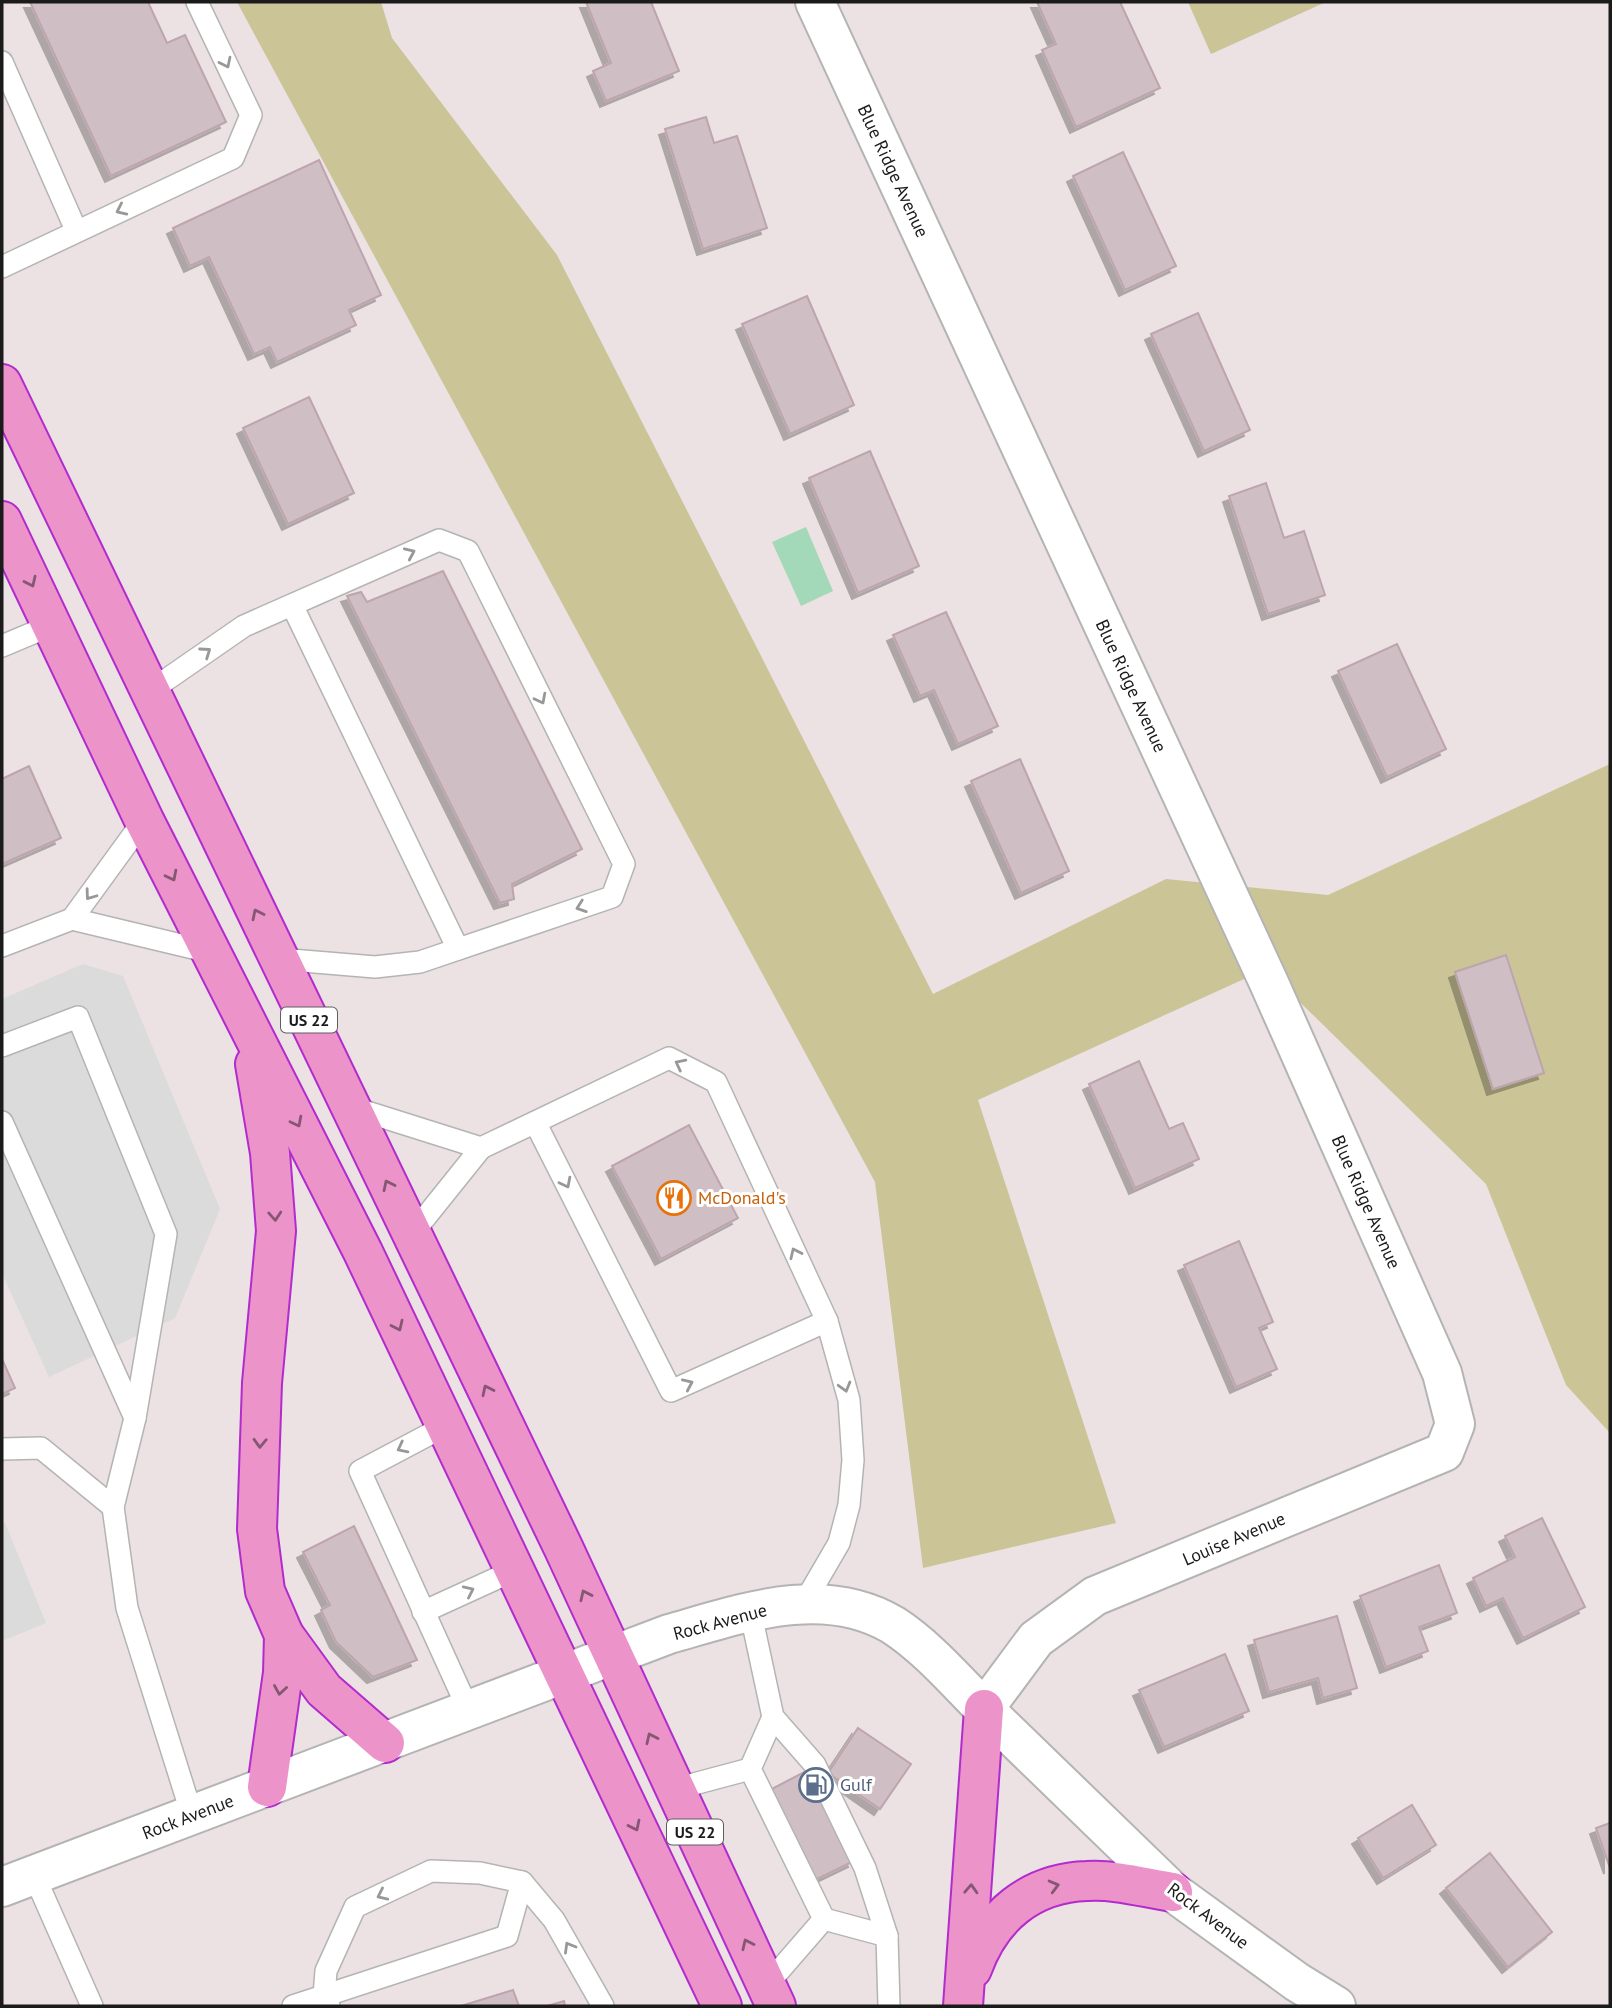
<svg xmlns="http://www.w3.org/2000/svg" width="1612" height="2008" font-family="'PT Sans',sans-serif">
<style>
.forest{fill:#cac497}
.parking{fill:#dbdbdb}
.water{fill:#a3d9b8}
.building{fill:#cfbfc5;stroke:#bda4ae;stroke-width:2;filter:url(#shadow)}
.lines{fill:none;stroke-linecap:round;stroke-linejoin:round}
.service-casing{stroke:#b4b4b4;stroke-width:24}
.minor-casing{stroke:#b4b4b4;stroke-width:42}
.tertiary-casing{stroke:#b4b4b4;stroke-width:42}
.trunk-casing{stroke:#b22bcd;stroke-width:42}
.service{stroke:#fff;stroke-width:21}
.minor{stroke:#fff;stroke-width:38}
.tertiary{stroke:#fff;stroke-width:38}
.trunk{stroke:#ec93ca;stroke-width:38}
.oneway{stroke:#989898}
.oneway2{stroke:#845772}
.labels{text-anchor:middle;stroke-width:6;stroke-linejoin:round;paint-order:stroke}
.shield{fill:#fff;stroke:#5f5f5f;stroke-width:2}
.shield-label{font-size:16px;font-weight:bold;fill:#1b1b1b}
.street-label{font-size:18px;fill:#1b1b1b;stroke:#fff}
.food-label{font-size:18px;fill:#c56008;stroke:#fff;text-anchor:start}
.service-label{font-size:18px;fill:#4e5e75;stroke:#fff;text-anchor:start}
</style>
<defs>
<filter id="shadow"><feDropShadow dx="-6" dy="6" stdDeviation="0" flood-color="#0004"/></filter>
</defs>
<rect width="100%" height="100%" fill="#ece1e3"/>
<g class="forest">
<path d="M 237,2 L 381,2 L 392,38 L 557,255 L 933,994 L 1166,879 L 1328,895 L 1610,764 L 1610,1433 L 1566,1385 L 1486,1184 L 1266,969 L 978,1100 L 1116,1523 L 923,1568 L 875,1182 Z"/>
<path d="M 1188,2 L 1326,2 L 1211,54 Z"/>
</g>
<g class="parking">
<path d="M 83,964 L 123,976 L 220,1209 L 175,1318 L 49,1377 L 2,1273 L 2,999 Z"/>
<path d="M 5,1523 L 46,1623 L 2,1641 L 2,1524 Z"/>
</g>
<path class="water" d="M 806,527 L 833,591 L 801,606 L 772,542 Z"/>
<g class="building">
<path d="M 30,2 L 148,2 L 167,43 L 185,35 L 226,122 L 111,176 Z"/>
<path d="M 586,2 L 651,2 L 679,71 L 606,101 L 593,71 L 611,63 Z"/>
<path d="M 1037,2 L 1120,2 L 1160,88 L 1076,127 L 1042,50 L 1056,44 Z"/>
<path d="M 706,117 L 714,143 L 737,136 L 767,228 L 703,249 L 665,129 Z"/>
<path d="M 1123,152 L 1176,266 L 1125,290 L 1073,176 Z"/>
<path d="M 319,160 L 381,295 L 349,310 L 356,325 L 277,362 L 270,347 L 254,354 L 209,257 L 190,266 L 173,228 Z"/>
<path d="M 807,296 L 854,405 L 790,434 L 742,324 Z"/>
<path d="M 1198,313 L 1250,430 L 1204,451 L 1151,334 Z"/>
<path d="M 309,397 L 354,493 L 288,524 L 243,428 Z"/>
<path d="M 870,451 L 919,566 L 858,593 L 809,478 Z"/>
<path d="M 1266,483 L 1284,538 L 1304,531 L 1325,595 L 1268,614 L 1229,496 Z"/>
<path d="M 443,571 L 582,849 L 512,884 L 514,899 L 500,903 L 347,596 L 361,592 L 367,602 Z"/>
<path d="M 946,612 L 998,726 L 958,744 L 934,690 L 920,696 L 893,635 Z"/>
<path d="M 1397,644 L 1446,749 L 1387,777 L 1338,671 Z"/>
<path d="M 1020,759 L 1069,871 L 1021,893 L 971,781 Z"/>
<path d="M 29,766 L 61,838 L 2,864 L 2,779 Z"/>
<path d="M 1506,955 L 1544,1073 L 1493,1089 L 1455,972 Z"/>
<path d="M 1139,1061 L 1169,1129 L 1183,1123 L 1199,1159 L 1135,1188 L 1089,1084 Z"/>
<path d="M 689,1125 L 738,1218 L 661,1259 L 612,1166 Z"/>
<path d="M 1239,1241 L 1273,1322 L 1259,1328 L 1277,1369 L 1236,1387 L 1184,1265 Z"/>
<path d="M 2,1359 L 15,1388 L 2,1394 Z"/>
<path d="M 1542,1518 L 1585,1607 L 1523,1638 L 1503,1598 L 1486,1606 L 1473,1578 L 1515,1557 L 1505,1536 Z"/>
<path d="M 354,1526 L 417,1660 L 373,1677 L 336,1642 L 321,1610 L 330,1605 L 303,1552 Z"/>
<path d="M 1439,1565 L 1457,1613 L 1419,1627 L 1428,1651 L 1386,1667 L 1360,1596 Z"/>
<path d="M 1337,1616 L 1357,1688 L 1323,1698 L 1318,1678 L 1269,1692 L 1254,1640 Z"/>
<path d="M 1225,1654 L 1249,1711 L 1164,1747 L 1139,1690 Z"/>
<path d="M 858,1728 L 911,1764 L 880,1809 L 828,1773 Z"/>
<path d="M 808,1770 L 854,1861 L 815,1880 L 770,1790 Z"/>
<path d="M 1412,1805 L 1436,1845 L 1383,1878 L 1358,1838 Z"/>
<path d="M 1610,1823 L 1610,1868 L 1596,1828 Z"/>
<path d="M 1490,1853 L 1552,1932 L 1508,1967 L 1446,1888 Z"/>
<path d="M 513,1990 L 519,2006 L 461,2006 Z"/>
<path d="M 564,2001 L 565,2006 L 547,2006 Z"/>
</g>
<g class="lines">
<g class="service-casing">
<g id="service">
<path d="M 2,62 L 76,230"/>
<path d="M 2,267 L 233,158 L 251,115 L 197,2"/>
<path d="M 292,605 L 458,949"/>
<path d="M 2,646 L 52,625"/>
<path d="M 150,691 L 244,626 L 439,540 L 468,551 L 624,864 L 612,897 L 420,962 L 375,967 L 279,959"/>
<path d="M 144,820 L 72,919 L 210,952"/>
<path d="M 2,946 L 72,919"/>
<path d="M 2,1046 L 78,1017 L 166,1234 L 135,1418"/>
<path d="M 351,1107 L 481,1148 L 412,1234"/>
<path d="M 2,1122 L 135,1418 L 113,1507"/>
<path d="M 481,1148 L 669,1058 L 716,1082 L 827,1321 L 671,1391 L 535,1122"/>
<path d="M 445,1426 L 360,1471 L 469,1711"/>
<path d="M 2,1449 L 41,1448 L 113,1507 L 127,1608 L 192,1815"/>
<path d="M 804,1603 L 839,1543 L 849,1505 L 853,1460 L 849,1400 L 827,1321"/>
<path d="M 750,1610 L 773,1717 L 815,1765 L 865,1868 L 887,1936 L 889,2006"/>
<path d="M 423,1612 L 515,1570"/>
<path d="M 773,1717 L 750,1769 L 824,1919 L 887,1936"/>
<path d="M 675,1789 L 750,1769"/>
<path d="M 34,1875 L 92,2006"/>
<path d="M 766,1986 L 824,1919"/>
<path d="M 293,2006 L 507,1936 L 522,1882"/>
<path d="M 329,2006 L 324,1996 L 326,1971 L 355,1907 L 431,1871 L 480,1873 L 522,1882 L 554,1920 L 603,2006"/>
</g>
</g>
<g class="minor-casing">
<path id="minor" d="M 815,2 L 1269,983 L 1442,1373 L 1455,1424 L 1444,1452 L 1095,1596 L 1036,1639 L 984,1709 L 1173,1892 L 1297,1982 L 1336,2006"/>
</g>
<g class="tertiary-casing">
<path id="tertiary" d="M 2,1887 L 669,1634 C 740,1614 823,1583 893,1625 C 927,1647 955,1680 984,1709"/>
</g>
<g class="trunk-casing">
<g id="trunk">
<path d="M 2,384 L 563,1547 L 776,2006"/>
<path d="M 2,521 L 144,820 L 363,1252 L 722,2006"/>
<path d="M 255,1064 L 270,1153 L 276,1231 L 262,1383 L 257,1529 L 265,1591 L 284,1635 L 283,1673 L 267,1787"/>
<path d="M 284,1635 L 324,1690 L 385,1743"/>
<path d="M 972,1969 C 991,1916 1030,1883 1087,1881 C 1115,1879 1146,1888 1173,1892"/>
<path d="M 963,2006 L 984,1709"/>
</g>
</g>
<use href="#service" class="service"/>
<use href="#minor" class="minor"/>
<use href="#tertiary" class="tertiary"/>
<use href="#trunk" class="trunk"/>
</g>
<defs><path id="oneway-chevron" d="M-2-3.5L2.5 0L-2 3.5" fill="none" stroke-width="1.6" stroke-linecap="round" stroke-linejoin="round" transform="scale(1.75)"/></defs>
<g class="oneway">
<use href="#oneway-chevron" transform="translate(226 63) rotate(64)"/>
<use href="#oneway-chevron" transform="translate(121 210) rotate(155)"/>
<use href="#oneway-chevron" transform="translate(410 553) rotate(-24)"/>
<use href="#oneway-chevron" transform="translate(206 652) rotate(-35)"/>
<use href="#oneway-chevron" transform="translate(541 699) rotate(63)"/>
<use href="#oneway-chevron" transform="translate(90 895) rotate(126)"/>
<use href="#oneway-chevron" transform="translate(581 907) rotate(161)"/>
<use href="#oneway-chevron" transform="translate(680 1064) rotate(-153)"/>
<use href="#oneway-chevron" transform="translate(566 1183) rotate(63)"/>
<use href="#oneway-chevron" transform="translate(795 1253) rotate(-115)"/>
<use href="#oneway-chevron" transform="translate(688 1384) rotate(-24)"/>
<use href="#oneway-chevron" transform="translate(845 1387) rotate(74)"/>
<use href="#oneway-chevron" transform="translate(402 1448) rotate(153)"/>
<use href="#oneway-chevron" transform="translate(469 1591) rotate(-25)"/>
<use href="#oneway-chevron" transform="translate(382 1895) rotate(155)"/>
<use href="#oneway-chevron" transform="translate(569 1947) rotate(-120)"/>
</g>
<g class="oneway2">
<use href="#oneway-chevron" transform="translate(31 582) rotate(65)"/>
<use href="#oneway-chevron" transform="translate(172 876) rotate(63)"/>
<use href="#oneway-chevron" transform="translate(257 914) rotate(-116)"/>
<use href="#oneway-chevron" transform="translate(297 1122) rotate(63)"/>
<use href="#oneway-chevron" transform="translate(388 1185) rotate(-116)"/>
<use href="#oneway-chevron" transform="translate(275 1216) rotate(86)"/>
<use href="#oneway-chevron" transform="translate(398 1326) rotate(65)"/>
<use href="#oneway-chevron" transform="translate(487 1390) rotate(-116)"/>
<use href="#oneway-chevron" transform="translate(260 1443) rotate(92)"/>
<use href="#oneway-chevron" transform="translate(585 1595) rotate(-115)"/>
<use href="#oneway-chevron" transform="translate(280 1690) rotate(99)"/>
<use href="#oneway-chevron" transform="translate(651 1738) rotate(-115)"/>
<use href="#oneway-chevron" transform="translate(635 1826) rotate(64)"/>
<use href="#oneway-chevron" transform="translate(1054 1886) rotate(-15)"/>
<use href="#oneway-chevron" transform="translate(971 1889) rotate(-87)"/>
<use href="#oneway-chevron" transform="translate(747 1944) rotate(-115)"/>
</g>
<defs>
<g id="restaurant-ring" transform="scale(1.75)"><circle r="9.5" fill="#fff" stroke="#e8710a" stroke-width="1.5"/><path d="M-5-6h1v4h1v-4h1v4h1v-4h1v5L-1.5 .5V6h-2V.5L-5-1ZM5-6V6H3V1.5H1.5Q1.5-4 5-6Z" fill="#e8710a"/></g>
<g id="fuel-ring" transform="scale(1.75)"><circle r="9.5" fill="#fff" stroke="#5c6f8a" stroke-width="1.5"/><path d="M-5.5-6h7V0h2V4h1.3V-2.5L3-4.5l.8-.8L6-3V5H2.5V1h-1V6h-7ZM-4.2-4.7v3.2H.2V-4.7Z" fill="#5c6f8a"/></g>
</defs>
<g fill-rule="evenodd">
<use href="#restaurant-ring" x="674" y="1198"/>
<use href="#fuel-ring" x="816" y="1785"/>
</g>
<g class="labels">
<g class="shield">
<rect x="281" y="1007.5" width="56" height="25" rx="5"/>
<rect x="667" y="1819.5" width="56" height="25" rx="5"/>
</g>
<g class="shield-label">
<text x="309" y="1026">US 22</text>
<text x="695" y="1838">US 22</text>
</g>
<g class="street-label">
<text transform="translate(893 171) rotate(65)" y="6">Blue Ridge Avenue</text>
<text transform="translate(1131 686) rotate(65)" y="6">Blue Ridge Avenue</text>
<text transform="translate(1366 1202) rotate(66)" y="6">Blue Ridge Avenue</text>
<text transform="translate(1234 1539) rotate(-23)" y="6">Louise Avenue</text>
<text transform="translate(720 1622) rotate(-15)" y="6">Rock Avenue</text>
<text transform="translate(188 1817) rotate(-21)" y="6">Rock Avenue</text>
<text transform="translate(1208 1916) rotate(37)" y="6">Rock Avenue</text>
</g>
<g class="food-label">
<text x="698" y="1204">McDonald's</text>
</g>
<g class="service-label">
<text x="840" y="1791">Gulf</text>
</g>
</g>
<rect width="1612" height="2008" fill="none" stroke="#1b1b1b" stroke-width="7"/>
</svg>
